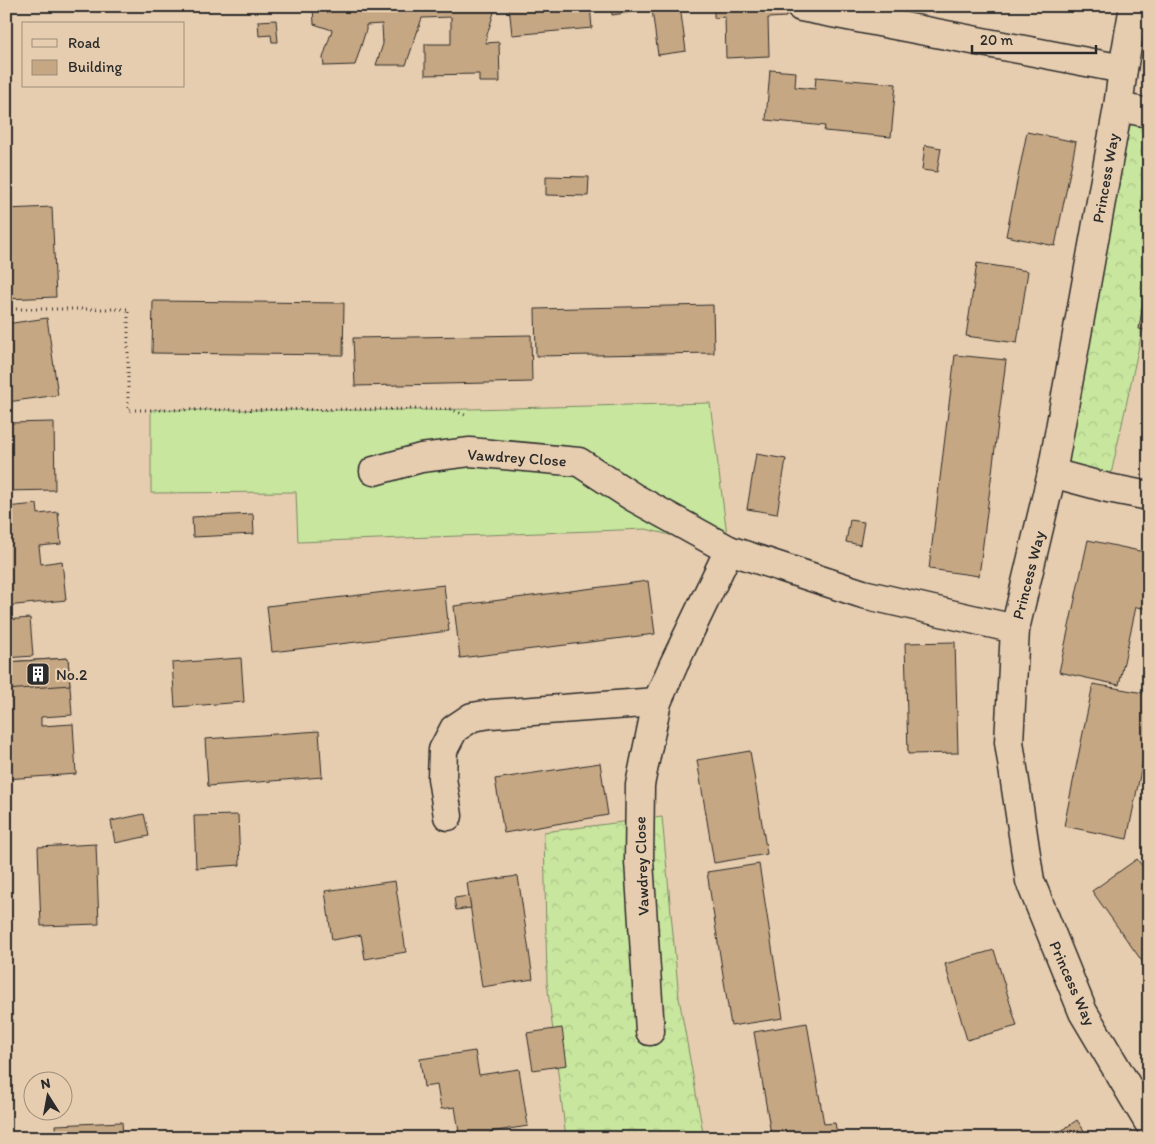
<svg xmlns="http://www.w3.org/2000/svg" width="1155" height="1144" font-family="Itim,sans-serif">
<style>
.grass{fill:#c8e69e;stroke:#7a8864}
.forest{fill:url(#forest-crowns);stroke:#7a8864}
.building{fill:#c6a783;stroke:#2b2b2b}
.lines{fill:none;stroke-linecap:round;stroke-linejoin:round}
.minor-casing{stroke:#2b2b2b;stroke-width:31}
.path{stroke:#2b2b2b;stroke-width:3;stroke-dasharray:1 4;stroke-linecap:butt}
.minor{stroke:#e7cdaf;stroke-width:28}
.labels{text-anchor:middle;stroke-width:4.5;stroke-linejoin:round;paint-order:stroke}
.street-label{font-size:16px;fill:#2b2b2b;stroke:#e7cdaf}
.poi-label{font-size:16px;fill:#2b2b2b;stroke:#e7cdaf;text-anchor:start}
</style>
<defs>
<pattern id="forest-crowns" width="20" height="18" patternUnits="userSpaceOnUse" patternTransform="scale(1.25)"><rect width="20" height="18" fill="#c8e69e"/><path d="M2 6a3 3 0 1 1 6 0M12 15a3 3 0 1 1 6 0" fill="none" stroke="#acc588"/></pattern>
</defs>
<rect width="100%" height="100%" fill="#e7cdaf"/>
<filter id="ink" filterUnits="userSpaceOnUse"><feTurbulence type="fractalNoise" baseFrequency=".02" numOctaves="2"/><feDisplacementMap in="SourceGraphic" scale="10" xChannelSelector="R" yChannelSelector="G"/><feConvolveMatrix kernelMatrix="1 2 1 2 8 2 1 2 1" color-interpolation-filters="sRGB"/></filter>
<g filter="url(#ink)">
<path class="grass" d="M 710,403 L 729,550 L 646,529 L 298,542 L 296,492 L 151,493 L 151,410 L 430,410 Z"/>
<g class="forest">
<path d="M 1118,107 L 1149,113 L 1149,333 L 1142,332 L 1108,488 L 1052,473 Z"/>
<path d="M 662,817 L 679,998 L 704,1138 L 566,1138 L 547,982 L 544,832 Z"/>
</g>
<g class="building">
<path d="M 313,6 L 496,6 L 486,38 L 486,43 L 499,42 L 500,82 L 479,82 L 479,74 L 425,75 L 425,44 L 451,44 L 451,17 L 422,18 L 406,65 L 376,65 L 383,44 L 382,24 L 366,25 L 366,30 L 355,65 L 324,66 L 323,58 L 332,30 L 314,24 Z"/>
<path d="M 509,6 L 590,6 L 592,28 L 512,35 Z"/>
<path d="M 611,6 L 680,6 L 686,51 L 658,55 L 652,9 L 612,15 Z"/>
<path d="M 714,6 L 786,6 L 786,17 L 768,18 L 769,56 L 726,58 L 725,17 L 714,18 Z"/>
<path d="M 276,20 L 278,42 L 272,42 L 271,35 L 259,36 L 258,21 Z"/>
<path d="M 770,70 L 796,72 L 795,87 L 815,89 L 816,77 L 896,84 L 891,137 L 824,131 L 825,126 L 766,120 Z"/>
<path d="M 1027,132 L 1076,142 L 1055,246 L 1006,236 Z"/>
<path d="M 925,145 L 941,148 L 937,172 L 922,170 Z"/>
<path d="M 546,176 L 589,177 L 588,196 L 546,195 Z"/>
<path d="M 52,207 L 56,297 L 6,299 L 6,209 Z"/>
<path d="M 977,263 L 1028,271 L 1017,343 L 966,336 Z"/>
<path d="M 1144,296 L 1149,297 L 1149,331 L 1139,329 Z"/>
<path d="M 153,301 L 344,303 L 343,355 L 152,353 Z"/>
<path d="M 713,305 L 714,353 L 536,356 L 535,309 Z"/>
<path d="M 47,318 L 58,395 L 7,402 L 6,324 Z"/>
<path d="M 531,335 L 532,382 L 355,386 L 353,338 Z"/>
<path d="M 955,355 L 1006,360 L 979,576 L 929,569 Z"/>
<path d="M 1149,394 L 1149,433 L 1143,433 Z"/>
<path d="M 54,422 L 55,490 L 6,491 L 6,423 Z"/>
<path d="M 756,454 L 786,459 L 777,514 L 747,509 Z"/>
<path d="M 37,504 L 38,514 L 58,512 L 61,544 L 39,546 L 41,564 L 62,561 L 66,600 L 6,606 L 6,507 Z"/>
<path d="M 253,514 L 254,534 L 193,537 L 192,517 Z"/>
<path d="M 850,520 L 864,522 L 860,545 L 846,542 Z"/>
<path d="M 1088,540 L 1149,553 L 1149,609 L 1136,607 L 1119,685 L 1059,672 Z"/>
<path d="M 648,581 L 655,634 L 460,658 L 454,606 Z"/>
<path d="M 444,585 L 449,631 L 272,652 L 267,606 Z"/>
<path d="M 30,618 L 33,656 L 6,658 L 6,620 Z"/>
<path d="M 955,642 L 958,753 L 908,754 L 905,643 Z"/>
<path d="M 68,658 L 72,715 L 41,717 L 41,726 L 73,724 L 76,774 L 6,779 L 6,662 Z"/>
<path d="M 68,658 L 70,685 L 6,690 L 6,662 Z"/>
<path d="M 241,658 L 244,702 L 175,707 L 172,663 Z"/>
<path d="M 1093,684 L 1149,694 L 1149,731 L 1127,839 L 1064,826 Z"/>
<path d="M 319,731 L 322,777 L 208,786 L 205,739 Z"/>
<path d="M 750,751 L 767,854 L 714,863 L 697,760 Z"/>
<path d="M 600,763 L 608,815 L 504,833 L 495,779 Z"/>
<path d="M 144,814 L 149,836 L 115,843 L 111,821 Z"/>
<path d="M 238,815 L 240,865 L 196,868 L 194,816 Z"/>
<path d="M 96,844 L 99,924 L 41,926 L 38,847 Z"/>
<path d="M 1137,859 L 1149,875 L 1149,971 L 1092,891 Z"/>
<path d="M 759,864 L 783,1018 L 731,1026 L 707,872 Z"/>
<path d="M 518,876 L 533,979 L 482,987 L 467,883 Z"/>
<path d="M 395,881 L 406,952 L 365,959 L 361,935 L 332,940 L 325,891 Z"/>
<path d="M 469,896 L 471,908 L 456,910 L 454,898 Z"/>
<path d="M 994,950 L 1017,1026 L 967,1040 L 945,964 Z"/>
<path d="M 807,1023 L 824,1124 L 835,1123 L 838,1138 L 784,1138 L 783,1132 L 771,1134 L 754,1032 Z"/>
<path d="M 562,1028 L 567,1065 L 533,1070 L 527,1033 Z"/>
<path d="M 475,1051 L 479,1075 L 519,1069 L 528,1126 L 490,1132 L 491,1138 L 460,1138 L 455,1107 L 441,1109 L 437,1085 L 424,1087 L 420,1059 Z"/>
<path d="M 1077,1120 L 1089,1138 L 1051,1138 Z"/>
<path d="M 122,1122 L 123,1138 L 57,1138 L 56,1125 Z"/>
</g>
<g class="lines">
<g class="minor-casing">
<g id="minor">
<path d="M 1134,6 L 1123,69 L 1118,107 L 1052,473 L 1015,629 L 1009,742 L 1030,881 L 1083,1012 L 1149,1123"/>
<path d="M 801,7 L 1123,69"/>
<path d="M 1118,107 L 1149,113"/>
<path d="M 374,471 L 421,458 L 470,452 L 579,462 L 633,497 L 729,550 L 863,594 L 1015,629"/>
<path d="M 1052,473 L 1108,488 L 1149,496"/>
<path d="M 448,816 L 442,778 L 443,750 L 454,729 L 472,717 L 491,714 L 657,702"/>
<path d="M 650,1031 L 639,861 L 640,785 L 657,702 L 674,664 L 729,550"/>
</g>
</g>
<path class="path" d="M 6,309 L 128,309 L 128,410 L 450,409 L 465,415"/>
<use href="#minor" class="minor"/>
</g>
</g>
<defs>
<g id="building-square" transform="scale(1.25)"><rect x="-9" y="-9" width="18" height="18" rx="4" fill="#2b2b2b" stroke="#e7cdaf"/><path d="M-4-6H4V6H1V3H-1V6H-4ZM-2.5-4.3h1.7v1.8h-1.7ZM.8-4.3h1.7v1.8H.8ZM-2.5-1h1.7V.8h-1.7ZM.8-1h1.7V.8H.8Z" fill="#fff"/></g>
</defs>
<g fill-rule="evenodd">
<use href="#building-square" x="38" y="674"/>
</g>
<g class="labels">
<g class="street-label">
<text transform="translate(1105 178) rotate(-80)" y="6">Princess Way</text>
<text transform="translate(517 457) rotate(4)" y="6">Vawdrey Close</text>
<text transform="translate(1028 575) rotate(-76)" y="6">Princess Way</text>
<text transform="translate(641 866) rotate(-92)" y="6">Vawdrey Close</text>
<text transform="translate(1073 983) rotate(66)" y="6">Princess Way</text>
</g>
<g class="poi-label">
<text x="56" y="680">No.2</text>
</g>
</g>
<rect width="1155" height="1144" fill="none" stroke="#e7cdaf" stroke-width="25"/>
<rect x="12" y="12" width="1130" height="1119" fill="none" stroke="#2b2b2b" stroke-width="2" filter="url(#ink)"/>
<rect x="22" y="22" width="162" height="65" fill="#e7cdaf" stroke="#9c8c7a"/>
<rect x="32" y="39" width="25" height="8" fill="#e7cdaf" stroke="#9c8c7a"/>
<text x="68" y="48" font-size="15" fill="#2b2b2b">Road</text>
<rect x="32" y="60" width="25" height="15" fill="#c6a783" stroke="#9c8c7a"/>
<text x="68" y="72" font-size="15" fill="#2b2b2b">Building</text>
<g transform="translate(48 1096) rotate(349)"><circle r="24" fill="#e7cdaf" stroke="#9c8c7a"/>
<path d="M0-4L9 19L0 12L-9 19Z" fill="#2b2b2b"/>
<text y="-8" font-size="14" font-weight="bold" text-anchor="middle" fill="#2b2b2b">N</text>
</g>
<path d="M972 45v8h124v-8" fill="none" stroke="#2b2b2b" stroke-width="2.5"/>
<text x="980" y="45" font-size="15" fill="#2b2b2b" stroke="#e7cdaf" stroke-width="4" paint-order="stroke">20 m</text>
</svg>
